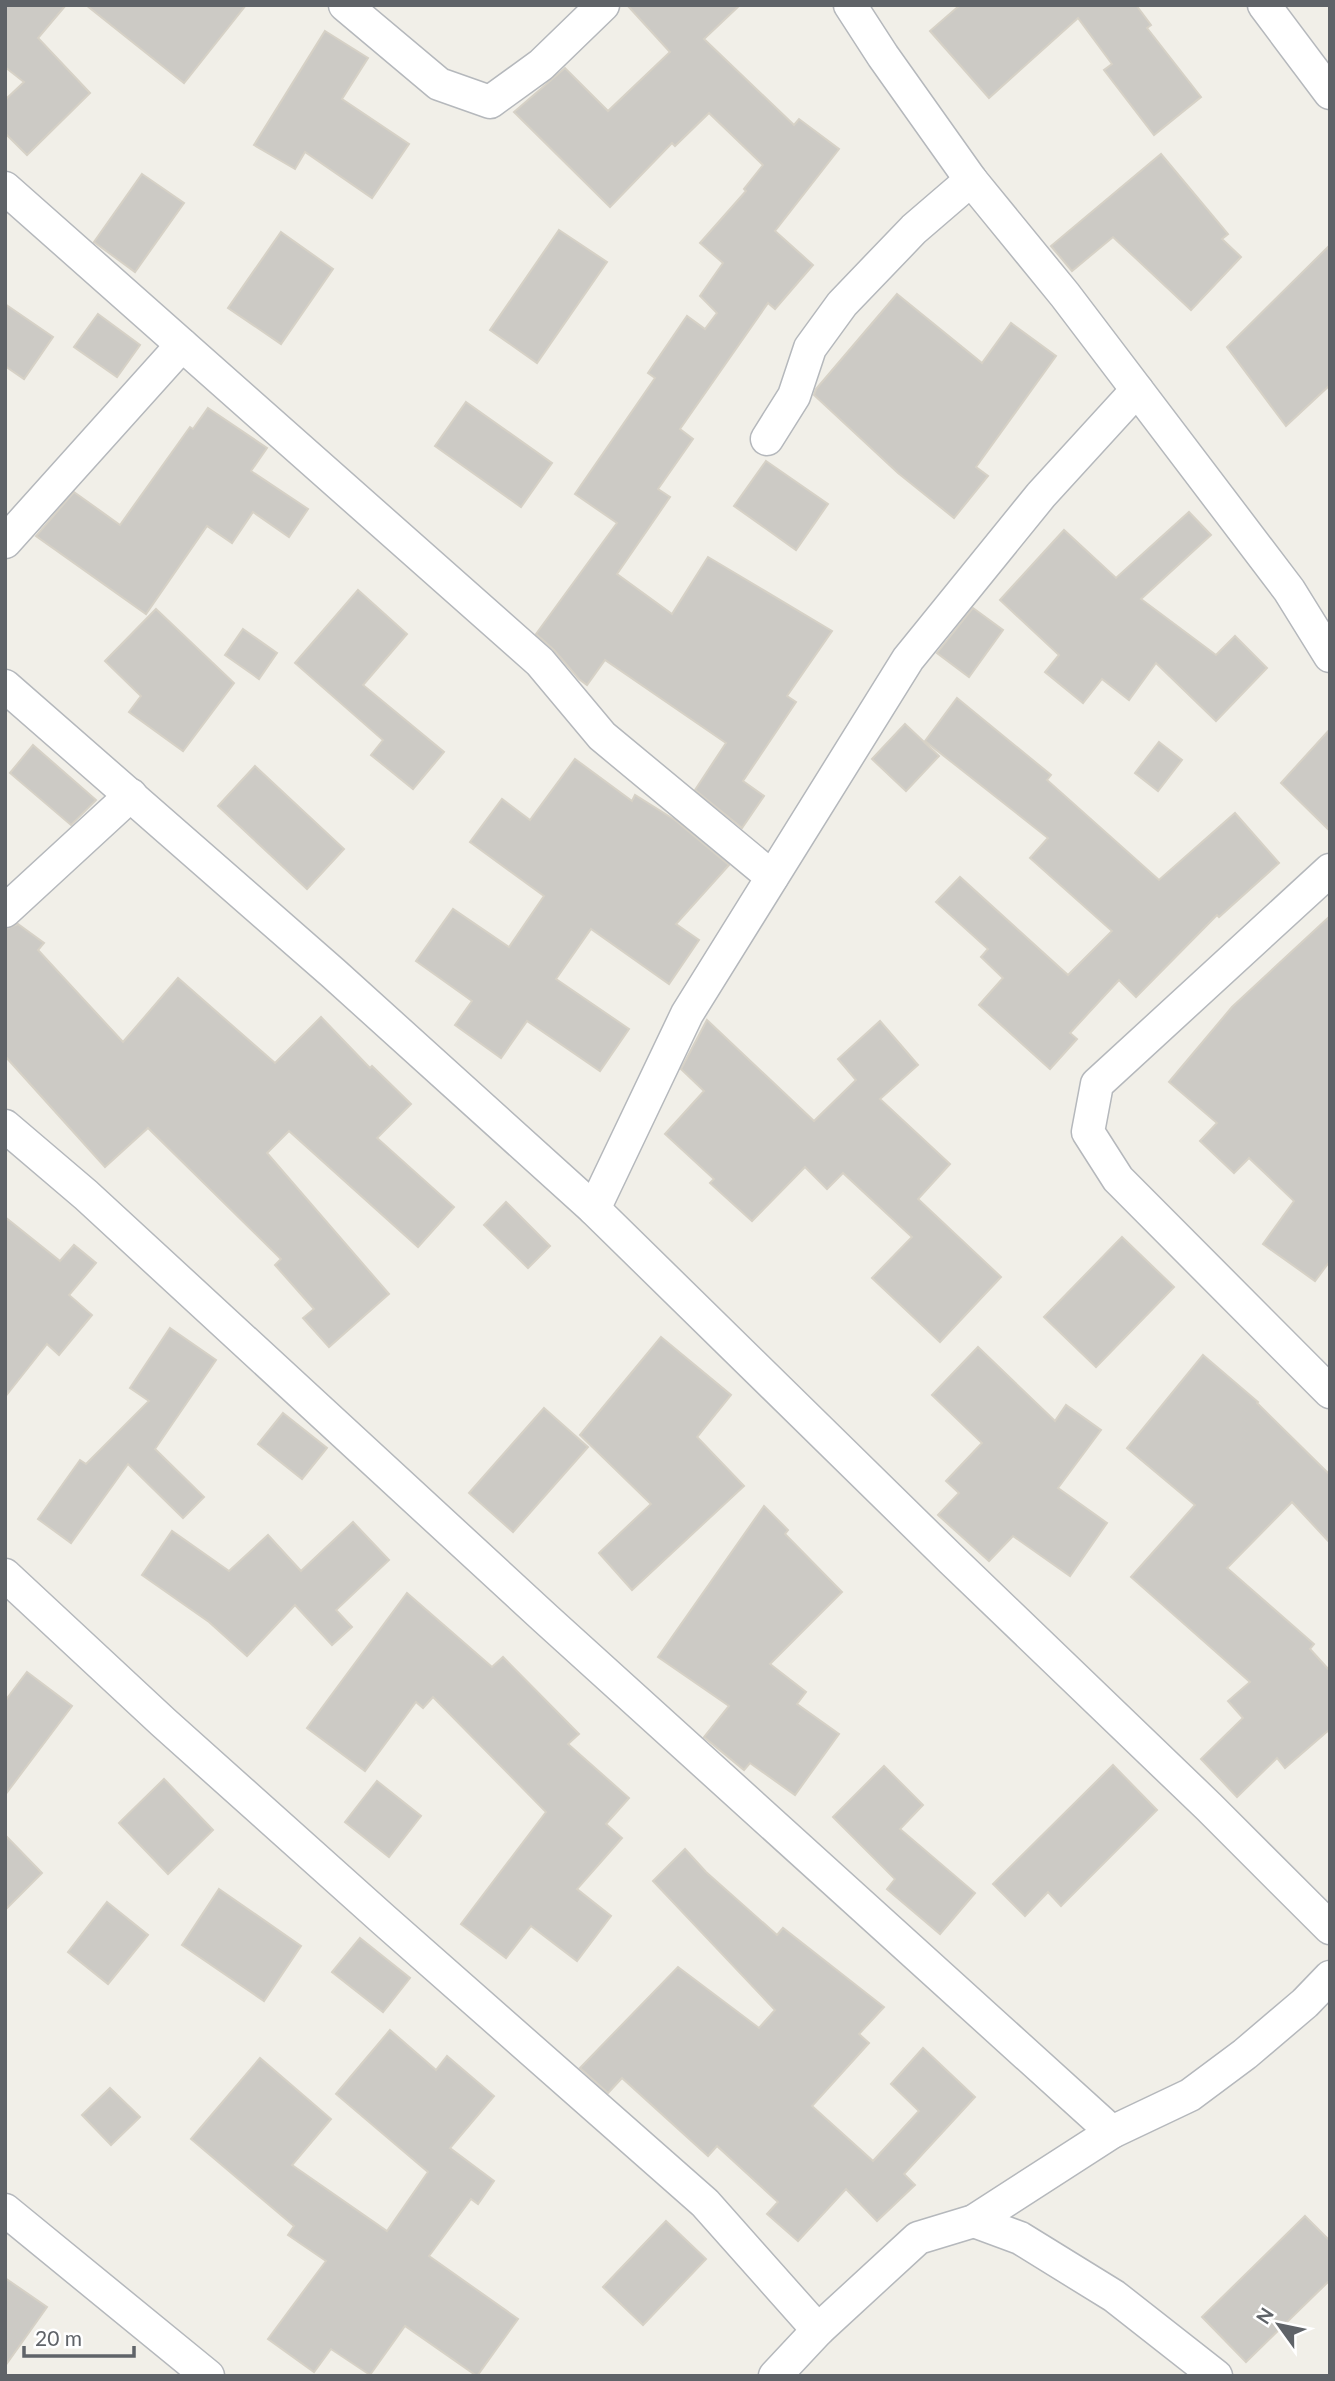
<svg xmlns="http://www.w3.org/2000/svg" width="1335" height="2381" font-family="Lato,sans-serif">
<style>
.building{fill:#cccac5;stroke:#d6d1c6;stroke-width:2}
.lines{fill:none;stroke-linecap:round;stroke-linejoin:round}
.street-casing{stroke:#b5b8bc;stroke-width:35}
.street{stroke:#fff;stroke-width:32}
</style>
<rect width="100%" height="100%" fill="#f1efe8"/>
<g class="building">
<path d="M 5,5 L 66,5 L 38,38 L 90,93 L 27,155 L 5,133 L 5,100 L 24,82 L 5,67 Z"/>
<path d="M 86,5 L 246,5 L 184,83 Z"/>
<path d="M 627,5 L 740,5 L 704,39 L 794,125 L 799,119 L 839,149 L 775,231 L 813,265 L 775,309 L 768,303 L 680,429 L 693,439 L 658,489 L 670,497 L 617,574 L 672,614 L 708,557 L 832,631 L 787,696 L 796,702 L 743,781 L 764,796 L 742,828 L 695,790 L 726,743 L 605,660 L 587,685 L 579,679 L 554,650 L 536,634 L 617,523 L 575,494 L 655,378 L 648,373 L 687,316 L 705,329 L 717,313 L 700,296 L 723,263 L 700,243 L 746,191 L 744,189 L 763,165 L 709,113 L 675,146 L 672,143 L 610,207 L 514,112 L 565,68 L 608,111 L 670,52 Z"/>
<path d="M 960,5 L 1136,5 L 1151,25 L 1147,28 L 1201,97 L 1154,135 L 1104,70 L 1112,64 L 1078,18 L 989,98 L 930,31 Z"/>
<path d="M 325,31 L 368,58 L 342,99 L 409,144 L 372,198 L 305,152 L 295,169 L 254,145 Z"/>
<path d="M 1161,154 L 1228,234 L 1222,239 L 1241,257 L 1191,310 L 1113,237 L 1072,271 L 1051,246 Z"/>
<path d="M 142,174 L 184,203 L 135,272 L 94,242 Z"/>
<path d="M 559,230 L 607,262 L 537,363 L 490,330 Z"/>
<path d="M 281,232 L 333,269 L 281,344 L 228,308 Z"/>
<path d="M 1330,245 L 1330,385 L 1286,426 L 1227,347 Z"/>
<path d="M 897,294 L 982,363 L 1011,323 L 1056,356 L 976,467 L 988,476 L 954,518 L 898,473 L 814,395 L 816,389 Z"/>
<path d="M 5,304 L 53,337 L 24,379 L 5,366 Z"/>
<path d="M 98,314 L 140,345 L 117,377 L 74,347 Z"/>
<path d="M 466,402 L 552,463 L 521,507 L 435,446 Z"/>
<path d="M 208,408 L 267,448 L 251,471 L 308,509 L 289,537 L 253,512 L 232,543 L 207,526 L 146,614 L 36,536 L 74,492 L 120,525 L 190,427 L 193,429 Z"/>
<path d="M 766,461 L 828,504 L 796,550 L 734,506 Z"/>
<path d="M 1189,512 L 1211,535 L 1141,599 L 1216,655 L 1235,636 L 1267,668 L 1216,721 L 1156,663 L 1129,700 L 1102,679 L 1083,703 L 1045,672 L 1059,655 L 1000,600 L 1064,530 L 1116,578 Z"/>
<path d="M 358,590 L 407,634 L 363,685 L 444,752 L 413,789 L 371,755 L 383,740 L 295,663 Z"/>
<path d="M 973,608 L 1003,630 L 969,677 L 937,653 Z"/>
<path d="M 156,609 L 234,683 L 183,751 L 129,712 L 141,696 L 105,661 Z"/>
<path d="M 243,629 L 277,653 L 259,679 L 225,655 Z"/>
<path d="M 957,698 L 1051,775 L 1047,780 L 1159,880 L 1235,813 L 1279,863 L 1219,917 L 1217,915 L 1136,997 L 1119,980 L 1070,1033 L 1077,1039 L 1050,1069 L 979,1005 L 1003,978 L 981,957 L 988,949 L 936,902 L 960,877 L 1068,975 L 1112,931 L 1030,858 L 1048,838 L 925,741 Z"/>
<path d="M 905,724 L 939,756 L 906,791 L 872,759 Z"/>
<path d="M 1330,729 L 1330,831 L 1281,783 Z"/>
<path d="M 1159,742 L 1182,760 L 1158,791 L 1135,773 Z"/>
<path d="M 33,745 L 96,800 L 71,825 L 10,773 Z"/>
<path d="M 575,759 L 632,801 L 635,795 L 675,820 L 729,865 L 676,924 L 699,940 L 669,984 L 591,929 L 556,979 L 629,1029 L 600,1071 L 527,1021 L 501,1058 L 455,1025 L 472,1001 L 416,961 L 453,909 L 509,947 L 544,896 L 470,842 L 502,799 L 530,820 Z"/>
<path d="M 255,766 L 344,849 L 307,889 L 218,806 Z"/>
<path d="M 1330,916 L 1330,1261 L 1315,1281 L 1263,1244 L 1294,1201 L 1249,1158 L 1234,1173 L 1200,1141 L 1217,1123 L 1169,1082 L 1232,1007 Z"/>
<path d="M 18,924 L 44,943 L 38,950 L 123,1042 L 178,978 L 275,1063 L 321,1017 L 370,1068 L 372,1066 L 411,1104 L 377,1138 L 454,1207 L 418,1247 L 289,1131 L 267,1153 L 389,1294 L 329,1347 L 303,1318 L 314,1309 L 275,1265 L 281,1259 L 148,1128 L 105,1167 L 5,1056 L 5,929 Z"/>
<path d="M 707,1020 L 814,1121 L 856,1080 L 838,1059 L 880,1021 L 918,1065 L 880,1099 L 950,1164 L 918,1199 L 1001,1277 L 940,1342 L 872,1278 L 912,1237 L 843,1173 L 827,1189 L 805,1167 L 752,1221 L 710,1183 L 714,1179 L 665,1134 L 704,1091 L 681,1069 Z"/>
<path d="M 506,1202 L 550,1246 L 528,1268 L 484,1225 Z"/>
<path d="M 5,1217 L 60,1261 L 74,1245 L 96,1263 L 69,1295 L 92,1315 L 59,1355 L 47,1344 L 5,1397 Z"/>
<path d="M 1122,1237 L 1174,1287 L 1096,1367 L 1044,1317 Z"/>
<path d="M 170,1328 L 216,1360 L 155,1449 L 204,1497 L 183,1518 L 128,1464 L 71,1543 L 38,1519 L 80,1460 L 86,1464 L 149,1401 L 130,1388 Z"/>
<path d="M 661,1337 L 731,1395 L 697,1437 L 744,1486 L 632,1590 L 599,1553 L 651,1504 L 580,1435 Z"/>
<path d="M 978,1347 L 1055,1421 L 1066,1405 L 1101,1430 L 1058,1488 L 1107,1523 L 1070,1576 L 1013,1536 L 989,1561 L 938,1515 L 959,1493 L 946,1481 L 982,1443 L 932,1395 Z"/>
<path d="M 1203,1355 L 1258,1402 L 1257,1403 L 1330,1475 L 1330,1543 L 1292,1502 L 1227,1568 L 1314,1644 L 1310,1649 L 1330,1671 L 1330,1729 L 1285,1768 L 1277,1758 L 1237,1797 L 1201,1759 L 1243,1718 L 1228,1701 L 1250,1682 L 1131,1577 L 1195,1505 L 1127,1448 Z"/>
<path d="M 544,1408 L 588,1447 L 513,1532 L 469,1493 Z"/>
<path d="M 283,1413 L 327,1448 L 302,1479 L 258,1444 Z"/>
<path d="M 764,1506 L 788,1530 L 785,1534 L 842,1592 L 770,1664 L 806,1692 L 797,1704 L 839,1734 L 795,1795 L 750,1763 L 744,1770 L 704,1737 L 729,1706 L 658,1657 Z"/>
<path d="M 353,1522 L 389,1560 L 336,1610 L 352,1627 L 332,1645 L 295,1605 L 247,1656 L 209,1622 L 142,1575 L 172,1531 L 229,1571 L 268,1535 L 301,1571 Z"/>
<path d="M 407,1593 L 492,1667 L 503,1657 L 579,1734 L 568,1744 L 629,1798 L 606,1824 L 622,1838 L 577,1889 L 611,1916 L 577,1961 L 531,1926 L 506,1958 L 461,1924 L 546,1812 L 433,1697 L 423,1708 L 416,1702 L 365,1771 L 307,1728 Z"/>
<path d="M 27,1672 L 72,1706 L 5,1795 L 5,1701 Z"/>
<path d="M 1113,1765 L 1157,1810 L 1061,1906 L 1048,1892 L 1025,1916 L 993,1884 Z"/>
<path d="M 884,1766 L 923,1805 L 900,1829 L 975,1893 L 940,1934 L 887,1889 L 895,1879 L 833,1817 Z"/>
<path d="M 164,1779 L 213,1830 L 168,1874 L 119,1823 Z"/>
<path d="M 377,1781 L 421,1816 L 389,1857 L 345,1822 Z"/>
<path d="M 5,1835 L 42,1873 L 5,1910 Z"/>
<path d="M 685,1849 L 706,1872 L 777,1935 L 783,1928 L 884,2007 L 859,2034 L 869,2043 L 812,2106 L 873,2161 L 919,2111 L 891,2084 L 923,2048 L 975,2097 L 904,2174 L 915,2185 L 877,2221 L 846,2189 L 798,2241 L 767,2214 L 778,2202 L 717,2146 L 708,2156 L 622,2078 L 608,2093 L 580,2068 L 678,1967 L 759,2028 L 775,2010 L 653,1881 Z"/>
<path d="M 219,1889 L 301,1946 L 264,2001 L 182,1945 Z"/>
<path d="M 107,1902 L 148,1935 L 108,1984 L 68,1952 Z"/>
<path d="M 360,1938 L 410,1978 L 383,2012 L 332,1972 Z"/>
<path d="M 390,2030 L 436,2070 L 447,2056 L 494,2096 L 450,2148 L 494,2181 L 478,2204 L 471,2199 L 429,2256 L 518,2319 L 477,2376 L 405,2326 L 370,2375 L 331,2349 L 314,2372 L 268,2339 L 326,2261 L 288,2235 L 294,2226 L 191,2139 L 260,2058 L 331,2119 L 292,2165 L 387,2231 L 428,2172 L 336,2094 Z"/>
<path d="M 110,2088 L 140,2117 L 111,2145 L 82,2115 Z"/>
<path d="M 1305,2216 L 1330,2241 L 1330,2280 L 1246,2362 L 1202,2317 Z"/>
<path d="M 666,2221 L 706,2259 L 643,2325 L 603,2287 Z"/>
<path d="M 5,2278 L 47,2307 L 5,2366 Z"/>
</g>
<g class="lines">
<g class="street-casing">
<g id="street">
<path d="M 345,5 L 439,84 L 490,102 L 541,65 L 603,5"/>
<path d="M 850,5 L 883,56 L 971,180 L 1065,295 L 1289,590 L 1330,656"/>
<path d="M 1264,5 L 1330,93"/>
<path d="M 5,188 L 540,662 L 602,736 L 772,877"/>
<path d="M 767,439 L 794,396 L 810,348 L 842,304 L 914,229 L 971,180"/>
<path d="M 5,542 L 182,345"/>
<path d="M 5,686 L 333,973 L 594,1209 L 952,1560 L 1209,1807 L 1330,1928"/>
<path d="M 1330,870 L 1097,1084 L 1088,1132 L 1118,1179 L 1330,1392"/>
<path d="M 5,911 L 131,795"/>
<path d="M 5,1126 L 86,1195 L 546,1619 L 1112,2132"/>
<path d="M 594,1209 L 687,1014 L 908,659 L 1041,495 L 1137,390"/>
<path d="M 5,1575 L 163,1722 L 384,1920 L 705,2203 L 818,2330"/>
<path d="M 5,2210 L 208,2376"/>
<path d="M 974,2221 L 1020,2238 L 1114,2296 L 1216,2376"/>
<path d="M 775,2376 L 818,2330 L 918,2238 L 974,2221 L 1112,2132 L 1190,2095 L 1245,2054 L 1305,2003 L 1330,1977"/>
</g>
</g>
<use href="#street" class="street"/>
</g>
<rect width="1335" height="2381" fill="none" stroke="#5f6368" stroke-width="14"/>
<g transform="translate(1279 2325) rotate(303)" stroke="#ffffff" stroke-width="5" paint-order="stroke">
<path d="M0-5L12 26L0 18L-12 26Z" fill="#5f6368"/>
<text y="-10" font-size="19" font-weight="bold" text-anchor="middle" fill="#5f6368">N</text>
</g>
<path d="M24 2346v10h110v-10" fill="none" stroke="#5f6368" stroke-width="3.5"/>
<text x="35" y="2346" font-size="21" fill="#5f6368" stroke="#ffffff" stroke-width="5" paint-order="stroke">20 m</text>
</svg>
